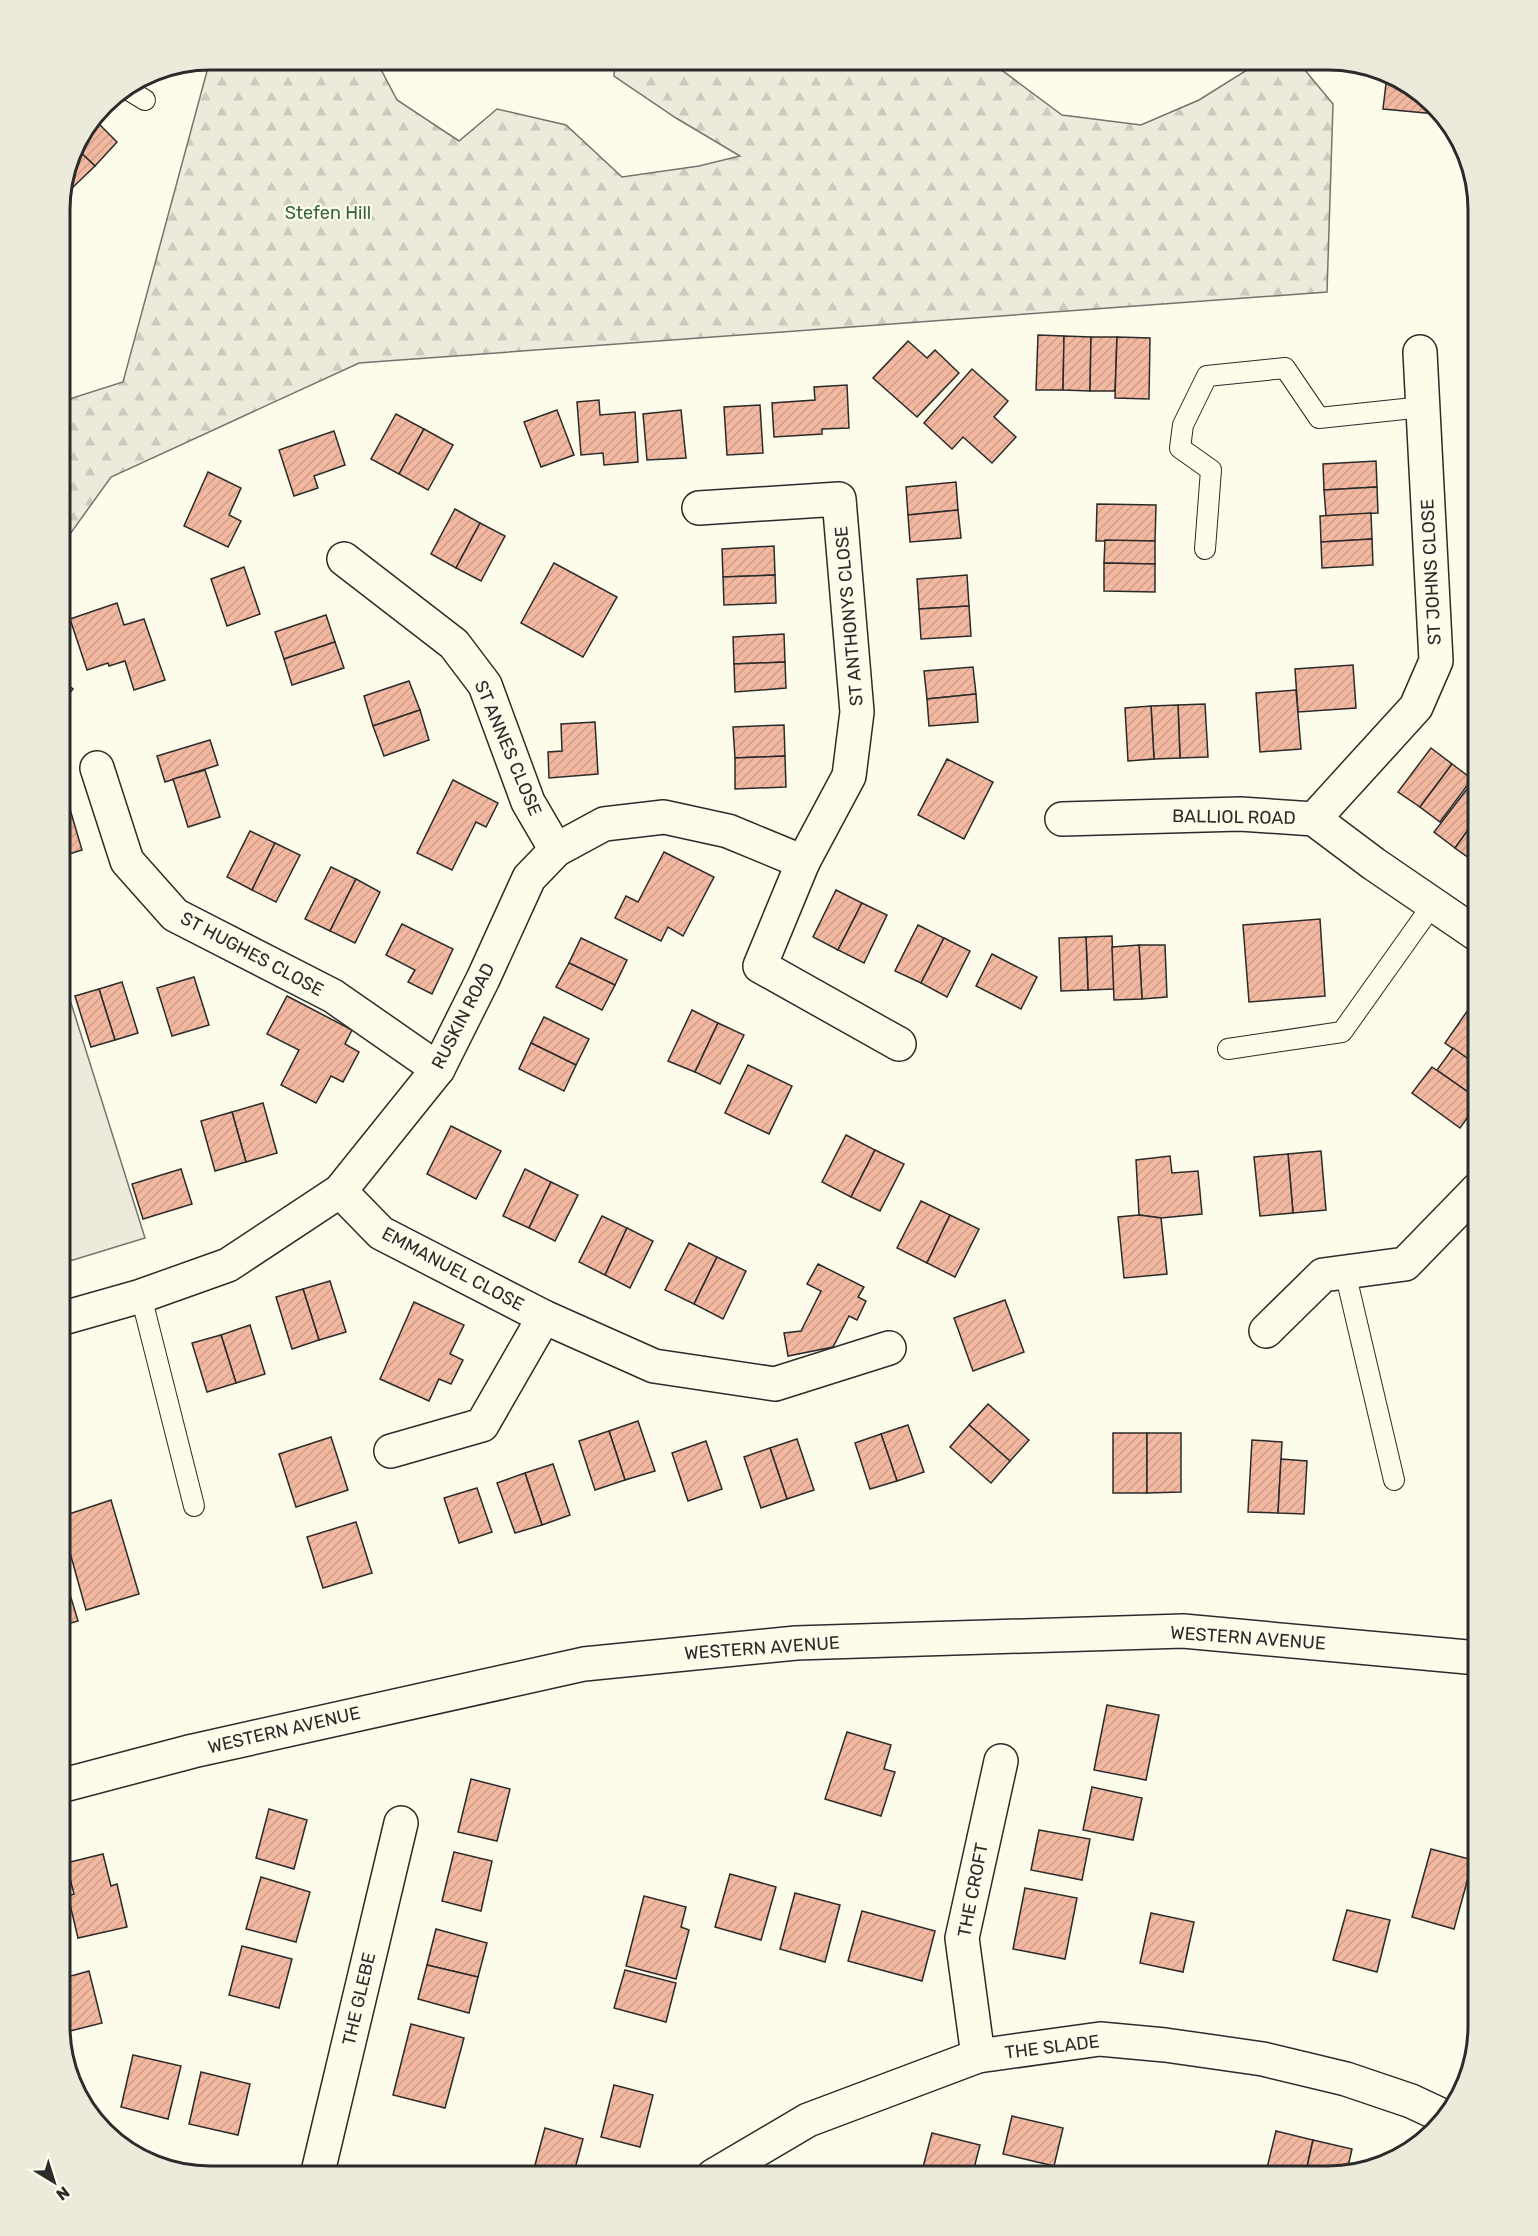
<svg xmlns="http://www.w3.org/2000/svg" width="1538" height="2236" font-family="Rubik,sans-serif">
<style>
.green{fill:#ecebdb;stroke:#74746e;stroke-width:1.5}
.forest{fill:url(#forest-firs);stroke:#74746e;stroke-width:1.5}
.building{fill:url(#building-hatch);stroke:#2b2b2b;stroke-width:1.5}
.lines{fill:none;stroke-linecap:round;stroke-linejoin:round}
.service-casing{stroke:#2b2b2b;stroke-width:22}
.minor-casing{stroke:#2b2b2b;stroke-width:36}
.tertiary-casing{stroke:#2b2b2b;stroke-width:36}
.service{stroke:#fdfbea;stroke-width:20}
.minor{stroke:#fdfbea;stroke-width:33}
.tertiary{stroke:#fdfbea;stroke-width:33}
.labels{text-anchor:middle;stroke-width:4.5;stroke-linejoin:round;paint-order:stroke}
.park-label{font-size:18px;fill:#34623c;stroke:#fdfbea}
.street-label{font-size:18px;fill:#2b2b2b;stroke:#fdfbea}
.rim{fill:none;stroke:#2b2b2b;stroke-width:3}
</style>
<defs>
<pattern id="forest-firs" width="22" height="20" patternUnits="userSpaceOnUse" patternTransform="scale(1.5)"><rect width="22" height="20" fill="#ecebdb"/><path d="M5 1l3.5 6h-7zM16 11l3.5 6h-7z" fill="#cbcabc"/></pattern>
<pattern id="building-hatch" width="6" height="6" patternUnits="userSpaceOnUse" patternTransform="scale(1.5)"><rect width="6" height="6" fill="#f2b8a0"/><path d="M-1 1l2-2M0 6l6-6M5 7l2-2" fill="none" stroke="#d09e8a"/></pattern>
</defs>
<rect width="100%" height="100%" fill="#fdfbea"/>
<path class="green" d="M 60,968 L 145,1238 L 60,1264 Z"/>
<path class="forest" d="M 210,60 L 376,60 L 397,100 L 459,141 L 497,109 L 566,125 L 622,177 L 699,166 L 740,156 L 676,118 L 614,76 L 615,60 L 988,60 L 1062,115 L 1141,125 L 1199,100 L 1258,63 L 1304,69 L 1333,104 L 1327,292 L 359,363 L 111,477 L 60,548 L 60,402 L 123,382 Z"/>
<g class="building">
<path d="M 1387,75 L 1403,80 L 1437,114 L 1383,109 Z"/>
<path d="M 94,119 L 117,142 L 95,166 L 75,147 Z"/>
<path d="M 75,147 L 95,166 L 71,189 L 65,182 L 72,152 Z"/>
<path d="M 1038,335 L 1064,336 L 1063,390 L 1036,390 Z"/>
<path d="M 1064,336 L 1091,337 L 1090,391 L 1063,390 Z"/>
<path d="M 1091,337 L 1117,337 L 1115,391 L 1090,391 Z"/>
<path d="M 1117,337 L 1150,338 L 1149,399 L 1115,398 Z"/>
<path d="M 908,341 L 927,358 L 935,350 L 959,373 L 917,417 L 873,378 Z"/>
<path d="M 972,369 L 1008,401 L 994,417 L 1016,437 L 992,463 L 963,437 L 952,449 L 924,423 Z"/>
<path d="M 847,385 L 849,428 L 822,429 L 822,434 L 774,437 L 772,403 L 815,400 L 814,387 Z"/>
<path d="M 599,400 L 600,415 L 635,412 L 638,462 L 604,465 L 603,453 L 581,455 L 577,402 Z"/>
<path d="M 760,405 L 763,453 L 727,455 L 724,407 Z"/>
<path d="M 557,410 L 574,455 L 541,467 L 524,422 Z"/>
<path d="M 681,410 L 686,458 L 647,460 L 643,414 Z"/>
<path d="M 396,414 L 424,429 L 399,474 L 371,459 Z"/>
<path d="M 424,429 L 453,445 L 428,490 L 399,474 Z"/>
<path d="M 334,431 L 345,465 L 314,476 L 318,488 L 294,496 L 279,450 Z"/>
<path d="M 1376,461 L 1377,487 L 1324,490 L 1323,464 Z"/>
<path d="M 208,472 L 241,488 L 229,515 L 241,521 L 228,547 L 184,526 Z"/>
<path d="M 956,482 L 958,510 L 908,515 L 906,487 Z"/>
<path d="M 1377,487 L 1378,513 L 1326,516 L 1324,490 Z"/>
<path d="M 1097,504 L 1156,505 L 1155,541 L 1096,541 Z"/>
<path d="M 455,509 L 480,523 L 456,568 L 431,554 Z"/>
<path d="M 958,510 L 961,538 L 910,542 L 908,515 Z"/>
<path d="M 1371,513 L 1372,539 L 1321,542 L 1320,516 Z"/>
<path d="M 480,523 L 505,536 L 481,581 L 456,568 Z"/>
<path d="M 1372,539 L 1373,565 L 1322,568 L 1321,542 Z"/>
<path d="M 1105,540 L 1155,541 L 1155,564 L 1104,563 Z"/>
<path d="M 774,546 L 775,575 L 723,577 L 722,549 Z"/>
<path d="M 554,563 L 617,597 L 583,657 L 521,623 Z"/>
<path d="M 1104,563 L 1155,564 L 1155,592 L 1104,591 Z"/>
<path d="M 244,567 L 260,614 L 227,626 L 211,579 Z"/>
<path d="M 775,575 L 776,603 L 724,605 L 723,577 Z"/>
<path d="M 967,575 L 969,606 L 919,609 L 917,579 Z"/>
<path d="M 117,603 L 124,625 L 144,619 L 165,680 L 134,690 L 125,661 L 109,666 L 108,663 L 87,670 L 70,619 Z"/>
<path d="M 969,606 L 971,636 L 921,639 L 919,609 Z"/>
<path d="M 326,615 L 335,642 L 284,659 L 275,632 Z"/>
<path d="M 784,634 L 785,662 L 734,664 L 733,637 Z"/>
<path d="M 335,642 L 344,668 L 292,685 L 284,659 Z"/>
<path d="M 785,662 L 786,688 L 735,692 L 734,664 Z"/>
<path d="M 1353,665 L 1356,708 L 1298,712 L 1295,669 Z"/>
<path d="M 973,667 L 976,694 L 927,699 L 924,671 Z"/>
<path d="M 60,679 L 73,689 L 60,706 Z"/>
<path d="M 409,681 L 420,710 L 373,726 L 364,696 Z"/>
<path d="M 1296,690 L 1301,749 L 1260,752 L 1256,693 Z"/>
<path d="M 976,694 L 978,722 L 929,726 L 927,699 Z"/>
<path d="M 1205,704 L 1208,757 L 1180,758 L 1178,705 Z"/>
<path d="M 1178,705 L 1180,758 L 1154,759 L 1151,706 Z"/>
<path d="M 1151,706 L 1154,759 L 1128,761 L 1125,708 Z"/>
<path d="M 420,710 L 429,740 L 384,756 L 373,726 Z"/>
<path d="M 595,722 L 598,774 L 549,778 L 548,752 L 562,751 L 561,724 Z"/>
<path d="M 784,725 L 785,756 L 735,758 L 733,727 Z"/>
<path d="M 210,740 L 218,765 L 165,782 L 157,756 Z"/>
<path d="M 1431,748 L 1452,764 L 1420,807 L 1398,792 Z"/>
<path d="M 785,756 L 786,787 L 735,789 L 735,758 Z"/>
<path d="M 947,759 L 993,782 L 964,839 L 918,815 Z"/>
<path d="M 1452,764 L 1472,779 L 1440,822 L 1420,807 Z"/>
<path d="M 205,770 L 220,817 L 188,827 L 173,779 Z"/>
<path d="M 453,780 L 498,803 L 486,827 L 476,822 L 452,870 L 417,853 Z"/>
<path d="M 1467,789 L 1478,797 L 1478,816 L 1455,848 L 1434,832 Z"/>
<path d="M 67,799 L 82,850 L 60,857 L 60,801 Z"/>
<path d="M 1478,816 L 1478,860 L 1476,863 L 1455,848 Z"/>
<path d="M 250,831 L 275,843 L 252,890 L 227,877 Z"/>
<path d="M 275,843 L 300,855 L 276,902 L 252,890 Z"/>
<path d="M 664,852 L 714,877 L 683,936 L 668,927 L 661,941 L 615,918 L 626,896 L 638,902 Z"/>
<path d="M 331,867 L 356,879 L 330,931 L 305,919 Z"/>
<path d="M 356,879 L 380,892 L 355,943 L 330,931 Z"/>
<path d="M 836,890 L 862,903 L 838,950 L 813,937 Z"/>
<path d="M 862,903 L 887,915 L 864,963 L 838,950 Z"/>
<path d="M 1320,919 L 1325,996 L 1249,1002 L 1243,925 Z"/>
<path d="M 402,924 L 453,949 L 432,994 L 408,982 L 415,970 L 386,955 Z"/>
<path d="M 918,925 L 944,938 L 921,983 L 895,971 Z"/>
<path d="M 1112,936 L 1114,989 L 1088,990 L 1086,937 Z"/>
<path d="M 1086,937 L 1088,990 L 1061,991 L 1059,938 Z"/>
<path d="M 581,938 L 627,960 L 615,985 L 569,963 Z"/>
<path d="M 944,938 L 970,951 L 947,997 L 921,983 Z"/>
<path d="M 1139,945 L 1165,945 L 1167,997 L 1142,999 Z"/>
<path d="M 1139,945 L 1142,999 L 1114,1000 L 1112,947 Z"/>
<path d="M 992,954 L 1037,977 L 1021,1009 L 976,986 Z"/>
<path d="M 569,963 L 615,985 L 602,1010 L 556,987 Z"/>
<path d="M 194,977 L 209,1025 L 172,1036 L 157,988 Z"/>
<path d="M 122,982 L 138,1033 L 115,1040 L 99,989 Z"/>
<path d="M 99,989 L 115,1040 L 91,1047 L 75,996 Z"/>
<path d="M 287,996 L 352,1030 L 345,1044 L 359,1052 L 343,1082 L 331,1076 L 316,1103 L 281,1085 L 299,1050 L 267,1034 Z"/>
<path d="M 692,1010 L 718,1023 L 695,1072 L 668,1061 Z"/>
<path d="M 1468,1010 L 1478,1017 L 1478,1066 L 1445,1043 Z"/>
<path d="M 544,1017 L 589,1039 L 576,1065 L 531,1043 Z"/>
<path d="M 718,1023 L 744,1035 L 720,1084 L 695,1072 Z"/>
<path d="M 531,1043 L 576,1065 L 564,1091 L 519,1069 Z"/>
<path d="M 1453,1048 L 1478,1066 L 1478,1099 L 1437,1070 Z"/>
<path d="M 748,1065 L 792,1086 L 769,1134 L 725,1113 Z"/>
<path d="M 1432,1067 L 1478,1099 L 1478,1103 L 1460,1128 L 1412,1093 Z"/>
<path d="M 263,1103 L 277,1153 L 246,1162 L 232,1112 Z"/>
<path d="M 232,1112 L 246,1162 L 215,1171 L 201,1121 Z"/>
<path d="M 451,1126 L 501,1151 L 476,1199 L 427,1174 Z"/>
<path d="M 846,1135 L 875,1150 L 851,1197 L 822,1182 Z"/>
<path d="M 875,1150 L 904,1164 L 880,1211 L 851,1197 Z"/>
<path d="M 1321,1151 L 1326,1210 L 1293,1213 L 1288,1154 Z"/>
<path d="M 1288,1154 L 1293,1213 L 1260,1216 L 1254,1157 Z"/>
<path d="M 1170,1156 L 1172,1173 L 1198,1171 L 1202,1214 L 1161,1218 L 1139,1215 L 1136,1160 Z"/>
<path d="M 181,1169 L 192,1204 L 143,1219 L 132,1184 Z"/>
<path d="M 525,1169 L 551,1182 L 529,1228 L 503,1216 Z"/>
<path d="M 551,1182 L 578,1195 L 555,1241 L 529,1228 Z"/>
<path d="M 921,1201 L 950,1215 L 927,1263 L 897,1248 Z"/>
<path d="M 950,1215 L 979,1229 L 955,1277 L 927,1263 Z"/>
<path d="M 1139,1215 L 1161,1218 L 1167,1274 L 1124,1278 L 1118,1217 Z"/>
<path d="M 602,1216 L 627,1228 L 605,1275 L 579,1262 Z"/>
<path d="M 627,1228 L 653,1241 L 630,1288 L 605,1275 Z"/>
<path d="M 689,1243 L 717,1257 L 694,1304 L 665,1290 Z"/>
<path d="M 717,1257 L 746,1271 L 723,1319 L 694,1304 Z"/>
<path d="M 818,1264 L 864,1287 L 858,1297 L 866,1301 L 857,1320 L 849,1316 L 833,1347 L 788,1356 L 784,1333 L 801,1331 L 821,1291 L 807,1284 Z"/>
<path d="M 330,1281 L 346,1332 L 319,1340 L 303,1289 Z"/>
<path d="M 303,1289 L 319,1340 L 292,1349 L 276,1297 Z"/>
<path d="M 1005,1300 L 1024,1352 L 973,1371 L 954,1318 Z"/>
<path d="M 414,1302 L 464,1325 L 450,1354 L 463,1360 L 451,1384 L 439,1379 L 429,1401 L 380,1379 Z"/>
<path d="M 250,1325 L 265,1374 L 236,1383 L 221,1335 Z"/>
<path d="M 221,1335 L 236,1383 L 207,1392 L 192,1343 Z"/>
<path d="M 988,1404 L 1029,1440 L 1010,1461 L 969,1425 Z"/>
<path d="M 638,1421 L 655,1471 L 625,1480 L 609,1431 Z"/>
<path d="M 908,1425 L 924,1472 L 897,1481 L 881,1434 Z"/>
<path d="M 969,1425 L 1010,1461 L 991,1483 L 950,1447 Z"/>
<path d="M 609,1431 L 625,1480 L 595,1490 L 579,1441 Z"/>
<rect x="1113" y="1433" width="34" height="60"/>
<path d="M 1147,1433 L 1181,1433 L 1181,1492 L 1147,1493 Z"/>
<path d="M 881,1434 L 897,1481 L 870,1489 L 855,1443 Z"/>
<path d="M 331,1437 L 348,1490 L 296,1507 L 279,1454 Z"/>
<path d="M 797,1439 L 814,1490 L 787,1499 L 770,1448 Z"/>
<path d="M 1252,1440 L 1282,1442 L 1278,1513 L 1248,1512 Z"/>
<path d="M 706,1441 L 722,1489 L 688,1501 L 672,1453 Z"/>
<path d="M 770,1448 L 787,1499 L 761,1508 L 744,1457 Z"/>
<path d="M 1281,1459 L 1307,1461 L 1304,1514 L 1278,1513 Z"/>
<path d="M 553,1464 L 570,1515 L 542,1525 L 525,1473 Z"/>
<path d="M 525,1473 L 542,1525 L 515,1533 L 497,1483 Z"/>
<path d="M 477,1488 L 492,1532 L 459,1543 L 444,1498 Z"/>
<path d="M 111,1500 L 139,1594 L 86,1610 L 60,1517 Z"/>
<path d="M 356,1522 L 372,1573 L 323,1588 L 307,1537 Z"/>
<path d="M 60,1561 L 78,1621 L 60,1626 Z"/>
<path d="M 1107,1705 L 1159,1715 L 1146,1780 L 1094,1770 Z"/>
<path d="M 847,1732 L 891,1745 L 884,1769 L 895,1772 L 881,1816 L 825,1799 Z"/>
<path d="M 471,1779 L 510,1789 L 497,1841 L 458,1832 Z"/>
<path d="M 1092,1787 L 1142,1798 L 1133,1840 L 1083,1830 Z"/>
<path d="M 269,1809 L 307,1820 L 294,1869 L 256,1858 Z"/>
<path d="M 1039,1830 L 1090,1839 L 1082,1880 L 1031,1870 Z"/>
<path d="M 1431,1849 L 1473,1860 L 1454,1929 L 1412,1917 Z"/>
<path d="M 454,1852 L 492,1861 L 481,1911 L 442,1901 Z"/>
<path d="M 103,1854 L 111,1886 L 117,1884 L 127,1927 L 78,1938 L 68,1896 L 74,1894 L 66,1863 Z"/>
<path d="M 730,1874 L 776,1887 L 761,1940 L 715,1927 Z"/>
<path d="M 261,1877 L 310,1892 L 296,1942 L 246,1929 Z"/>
<path d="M 1025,1888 L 1077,1898 L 1065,1959 L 1013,1949 Z"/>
<path d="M 795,1893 L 840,1905 L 825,1962 L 780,1949 Z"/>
<path d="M 644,1896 L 686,1907 L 681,1927 L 689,1930 L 676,1979 L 626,1966 Z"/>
<path d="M 1347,1910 L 1390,1920 L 1377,1972 L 1333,1960 Z"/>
<path d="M 862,1911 L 935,1931 L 922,1981 L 848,1961 Z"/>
<path d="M 1151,1913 L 1194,1922 L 1183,1972 L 1140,1963 Z"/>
<path d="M 436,1929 L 487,1943 L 478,1977 L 427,1965 Z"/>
<path d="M 242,1946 L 292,1959 L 279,2008 L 229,1995 Z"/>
<path d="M 427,1965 L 478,1977 L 469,2013 L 418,1999 Z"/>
<path d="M 625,1970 L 676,1983 L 666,2022 L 614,2008 Z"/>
<path d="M 89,1971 L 102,2023 L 62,2033 L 60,2026 L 60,1979 Z"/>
<path d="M 411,2024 L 464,2038 L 445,2108 L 393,2095 Z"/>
<path d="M 133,2055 L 181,2066 L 168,2119 L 121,2107 Z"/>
<path d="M 201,2072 L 250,2084 L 238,2135 L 189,2124 Z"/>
<path d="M 614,2085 L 653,2095 L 640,2147 L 601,2137 Z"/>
<path d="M 1012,2116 L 1063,2128 L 1054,2166 L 1003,2154 Z"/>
<path d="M 545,2128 L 583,2139 L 573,2176 L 532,2176 Z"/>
<path d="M 1276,2131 L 1313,2140 L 1305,2176 L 1265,2176 Z"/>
<path d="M 932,2133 L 980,2145 L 972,2176 L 941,2176 L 922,2171 Z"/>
<path d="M 1313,2140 L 1352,2149 L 1347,2171 L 1328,2176 L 1305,2176 Z"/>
<path d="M 847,2168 L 879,2176 L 845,2176 Z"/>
</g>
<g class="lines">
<g class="service-casing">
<g id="service">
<path d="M 127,89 L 145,100"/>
<path d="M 1205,549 L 1211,470 L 1180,448 L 1183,425 L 1207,376 L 1285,368 L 1319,418 L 1423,407"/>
<path d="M 1228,1049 L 1342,1032 L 1433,904"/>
<path d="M 1345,1272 L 1394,1480"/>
<path d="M 141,1296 L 194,1506"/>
</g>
</g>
<g class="minor-casing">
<g id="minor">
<path d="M 699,508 L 839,499 L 857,712 L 849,776 L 803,862 L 760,966 L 899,1044"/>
<path d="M 344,559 L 454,644 L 485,685 L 528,802 L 556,850"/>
<path d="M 97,768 L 127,861 L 175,915 L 333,996 L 438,1069"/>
<path d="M 1062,819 L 1240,814 L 1314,819 L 1374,864 L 1478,935"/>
<path d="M 1314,819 L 1416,707 L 1436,661 L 1420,352"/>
<path d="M 340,1191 L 381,1233 L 544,1317 L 654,1366 L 775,1384 L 889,1348"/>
<path d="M 60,1319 L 141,1296 L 228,1265 L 340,1191 L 438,1069 L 483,979 L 529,878 L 556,850 L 604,824 L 664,817 L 728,831 L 803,862"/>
<path d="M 1266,1331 L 1323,1275 L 1405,1264 L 1478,1189"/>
<path d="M 391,1451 L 482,1425 L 544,1317"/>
<path d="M 978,2056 L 962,1938 L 1001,1761"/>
<path d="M 317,2176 L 401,1823"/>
<path d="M 713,2176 L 808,2120 L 978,2056 L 1100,2039 L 1165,2045 L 1263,2059 L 1346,2079 L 1411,2101 L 1443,2116"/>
</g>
</g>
<g class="tertiary-casing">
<path id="tertiary" d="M 60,1786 L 193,1751 L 584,1664 L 796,1643 L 1183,1631 L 1478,1658"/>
</g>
<use href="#service" class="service"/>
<use href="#minor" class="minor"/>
<use href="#tertiary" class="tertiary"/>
</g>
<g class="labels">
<g class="park-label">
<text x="328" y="219">Stefen Hill</text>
</g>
<g class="street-label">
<text transform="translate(1431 572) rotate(-93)" y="6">ST JOHNS CLOSE</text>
<text transform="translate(849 616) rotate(-95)" y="6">ST ANTHONYS CLOSE</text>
<text transform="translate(508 748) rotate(67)" y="6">ST ANNES CLOSE</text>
<text transform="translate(1234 817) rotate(1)" y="6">BALLIOL ROAD</text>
<text transform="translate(252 954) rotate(28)" y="6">ST HUGHES CLOSE</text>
<text transform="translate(463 1016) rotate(-63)" y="6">RUSKIN ROAD</text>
<text transform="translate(453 1269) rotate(28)" y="6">EMMANUEL CLOSE</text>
<text transform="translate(1248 1638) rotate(4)" y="6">WESTERN AVENUE</text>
<text transform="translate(762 1648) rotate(-4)" y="6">WESTERN AVENUE</text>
<text transform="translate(284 1730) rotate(-13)" y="6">WESTERN AVENUE</text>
<text transform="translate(973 1890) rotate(-79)" y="6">THE CROFT</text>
<text transform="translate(359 1999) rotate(-77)" y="6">THE GLEBE</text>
<text transform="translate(1052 2047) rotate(-7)" y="6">THE SLADE</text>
</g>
</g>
<path d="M0 0H1538V2236H0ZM210 70H1328A140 140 0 0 1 1468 210V2026A140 140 0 0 1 1328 2166H210A140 140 0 0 1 70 2026V210A140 140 0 0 1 210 70Z" fill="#eceadb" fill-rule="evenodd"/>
<path class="rim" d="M210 70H1328A140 140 0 0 1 1468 210V2026A140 140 0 0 1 1328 2166H210A140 140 0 0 1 70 2026V210A140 140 0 0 1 210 70Z"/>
<g transform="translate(54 2182) rotate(142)" stroke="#fdfbea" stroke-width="4.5" paint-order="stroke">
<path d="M0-4.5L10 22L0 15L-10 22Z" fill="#2b2b2b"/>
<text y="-9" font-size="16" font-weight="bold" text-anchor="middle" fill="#2b2b2b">N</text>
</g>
</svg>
